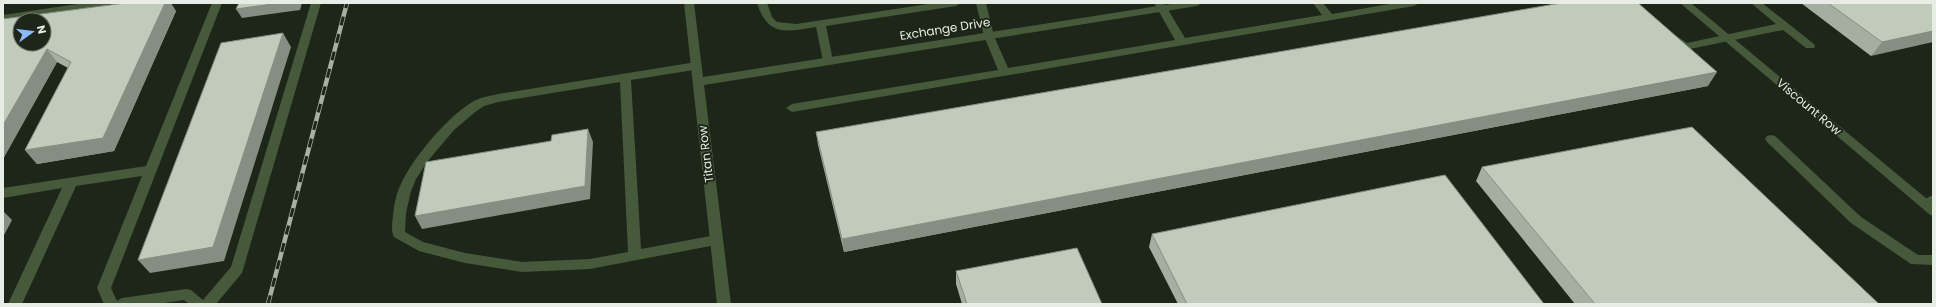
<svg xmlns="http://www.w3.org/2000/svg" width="1936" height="307" font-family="Poppins,sans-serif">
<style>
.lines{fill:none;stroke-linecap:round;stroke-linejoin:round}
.service{fill:#46593b;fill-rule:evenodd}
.minor{fill:#46593b;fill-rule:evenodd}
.rail-casing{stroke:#a9afa5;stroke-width:4.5}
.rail{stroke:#1e2619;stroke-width:3;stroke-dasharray:9;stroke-linecap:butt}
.wall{fill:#a5afa1}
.shaded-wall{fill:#868e83}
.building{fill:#c0cbbb;stroke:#868e83;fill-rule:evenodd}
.labels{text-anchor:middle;stroke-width:4;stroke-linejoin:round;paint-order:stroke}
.street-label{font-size:12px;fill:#e7ede4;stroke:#1e2619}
</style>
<rect width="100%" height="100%" fill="#1e2619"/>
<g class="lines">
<g class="service">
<path d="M 84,3 L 111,3 L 106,6 L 3,21 L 3,15 Z"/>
<path d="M 212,3 L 222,3 L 111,288 L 117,301 L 122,298 L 186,289 L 191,290 L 203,300 L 231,267 L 311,3 L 321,3 L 242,273 L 216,304 L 189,304 L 184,300 L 157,304 L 104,304 L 97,288 L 142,176 L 76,186 L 22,304 L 8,304 L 62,188 L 3,198 L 3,188 L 146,166 Z"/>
<path d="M 757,3 L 767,3 L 772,17 L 777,22 L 796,24 L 935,3 L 961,3 L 956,6 L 826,26 L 833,61 L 828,65 L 823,61 L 816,27 C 785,32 768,37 757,3 Z"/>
<path d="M 976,3 L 986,3 L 994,36 L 1008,68 L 1175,40 L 1154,3 L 1164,3 L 1185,38 L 1322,15 L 1313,3 L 1323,3 L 1332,14 L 1395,3 L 1419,3 L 1414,6 C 1207,41 999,77 792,112 L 786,108 L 792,104 L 998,70 L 984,36 Z"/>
<path d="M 1751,3 L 1762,3 L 1814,44 L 1815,46 L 1814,48 L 1806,48 L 1783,30 L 1685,50 L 1681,49 L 1670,38 L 1675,35 L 1687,43 L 1776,24 Z"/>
<path d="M 696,62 L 702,66 L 700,69 L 631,80 L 641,249 L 716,235 L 721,236 L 722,240 L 721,244 L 590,269 L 522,272 L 465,263 L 419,251 L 394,237 C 391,231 392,223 393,216 C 394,205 396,194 401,184 C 414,156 448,116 474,101 C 481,97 490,96 498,94 ZM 620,82 L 628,252 L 590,259 L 522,262 L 465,253 L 423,242 L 405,232 L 406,213 L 411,191 L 416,179 L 427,162 L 454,130 L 474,113 L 484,106 L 498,102 Z"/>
<path d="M 1771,135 L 1775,136 L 1861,217 L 1918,255 L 1933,255 L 1933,265 L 1911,264 L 1851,223 L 1767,142 L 1765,139 L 1767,136 Z"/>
<path d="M 1933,195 L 1933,205 L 1925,209 L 1921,207 L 1919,204 L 1921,201 Z"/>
</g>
<g class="minor">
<path d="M 684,3 L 694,3 L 703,77 L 1177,3 L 1202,3 L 1197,6 L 704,85 L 731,304 L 717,304 Z"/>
<path d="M 1680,3 L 1691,3 L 1933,204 L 1933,216 L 1929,214 Z"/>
</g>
<g class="rail-casing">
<path id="rail" d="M 268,304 L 347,3"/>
</g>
<use href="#rail" class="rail"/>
</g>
<g class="wall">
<path d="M 1801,3 L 1933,3 L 1871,56 Z"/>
<path d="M 176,11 L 114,151 L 37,164 L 25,150 L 68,68 L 57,62 L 3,159 L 3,19 Z"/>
<path d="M 1708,86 L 844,252 L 818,145 L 816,132 Z"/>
<path d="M 1482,167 L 1879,304 L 1575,304 L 1476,181 Z"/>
<path d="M 1152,234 L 1544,304 L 1178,304 L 1149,247 Z"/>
<path d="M 956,271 L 1102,304 L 962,304 L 956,284 Z"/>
</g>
<g class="shaded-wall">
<path d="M 165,3 L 171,3 L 176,11 L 114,151 L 37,164 L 25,150 Z"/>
<path d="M 280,3 L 302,3 L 300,10 L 242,18 L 236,9 Z"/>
<path d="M 1933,31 L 1933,42 L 1871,56 L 1882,42 Z"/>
<path d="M 283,33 L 291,47 L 224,261 L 150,273 L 138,260 Z"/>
<path d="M 47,49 L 57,62 L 3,159 L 3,125 Z"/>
<path d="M 1717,72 L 1708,86 L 844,252 L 842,239 Z"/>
<path d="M 588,129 L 593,142 L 590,199 L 422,229 L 415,216 Z"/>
<path d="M 3,211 L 12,220 L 3,237 Z"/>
</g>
<g class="building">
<path d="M 125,3 L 165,3 L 103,138 L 25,150 L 71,62 L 47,49 L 3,125 L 3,19 ZM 20,20 L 44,20 L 44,44 L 20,44 Z"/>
<path d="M 239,3 L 280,3 L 236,9 Z"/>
<path d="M 1561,3 L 1638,3 L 1717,72 L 842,239 L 816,132 Z"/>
<path d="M 1828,3 L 1933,3 L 1933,31 L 1882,42 Z"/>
<path d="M 283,33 L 213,247 L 138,260 L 221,43 Z"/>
<path d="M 1692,127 L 1879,304 L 1595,304 L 1482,167 Z"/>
<path d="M 588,129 L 585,186 L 415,216 L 426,162 L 551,141 L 552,135 Z"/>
<path d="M 1445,175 L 1544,304 L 1187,304 L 1152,234 Z"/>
<path d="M 1077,248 L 1102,304 L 967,304 L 956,271 Z"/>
</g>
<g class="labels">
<g class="street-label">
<text transform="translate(945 29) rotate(-9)" y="4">Exchange Drive</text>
<text transform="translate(1809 107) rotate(40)" y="4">Viscount Row</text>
<text transform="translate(706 154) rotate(-97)" y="4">Titan Row</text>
</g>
</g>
<rect width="1936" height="307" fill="none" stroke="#e7ede4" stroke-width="8"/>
<g transform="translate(32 32) rotate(76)"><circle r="19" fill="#1e2619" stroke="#6e766a"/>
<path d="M0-3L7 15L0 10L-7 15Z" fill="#8bbafc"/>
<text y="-6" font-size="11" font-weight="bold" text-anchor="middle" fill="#e7ede4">N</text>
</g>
</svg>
